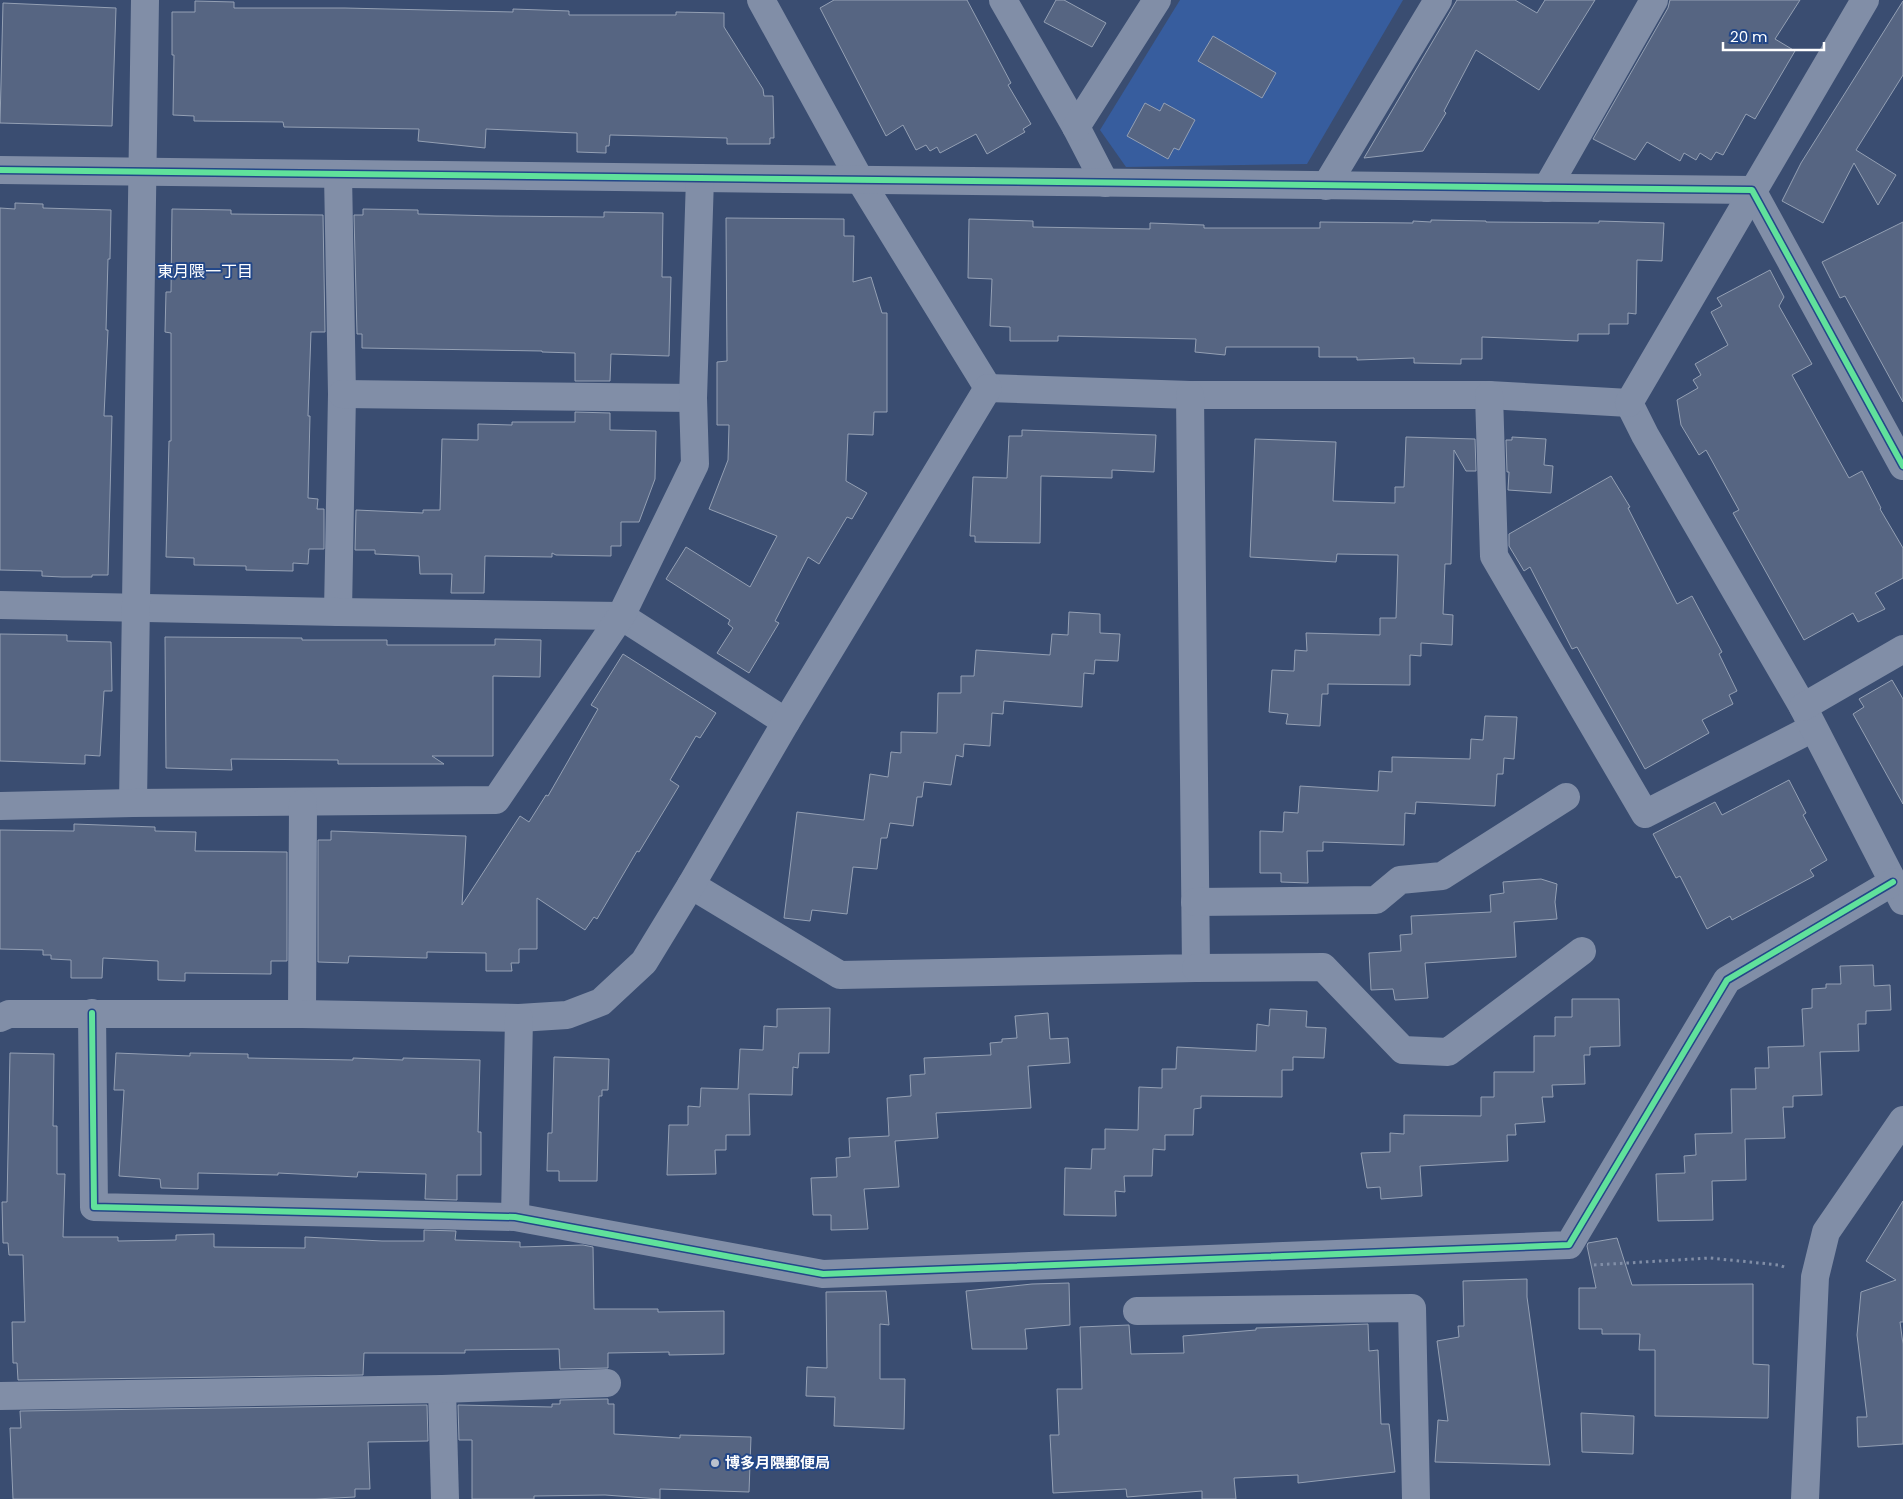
<svg xmlns="http://www.w3.org/2000/svg" width="1903" height="1499" font-family="Poppins,'Noto Sans JP',sans-serif">
<style>
.green{fill:#375d9e}
.building{fill:#566582;stroke:#94a0b4}
.lines{fill:none;stroke-linecap:round;stroke-linejoin:round}
.path{stroke:#818ea7;stroke-width:3;stroke-dasharray:2.5 4;stroke-linecap:butt}
.minor{stroke:#818ea7;stroke-width:28}
.cycleway-casing{stroke:#234788;stroke-width:9}
.cycleway{stroke:#60e19b;stroke-width:6}
.poi-dot{fill:#bac1cd;stroke:#234788;stroke-width:2}
.labels{text-anchor:middle;stroke-width:4;stroke-linejoin:round;paint-order:stroke}
.poi-label{font-size:15px;font-weight:bold;fill:#fff;stroke:#234788;text-anchor:start}
.neighbourhood-label{font-size:16px;fill:#fff;stroke:#234788}
</style>
<rect width="100%" height="100%" fill="#3a4d71"/>
<path class="green" d="M 1180,0 L 1403,0 L 1307,164 L 1126,167 L 1100,130 Z"/>
<g class="building">
<path d="M 834,0 L 967,0 L 1011,83 L 1008,85 L 1031,124 L 1023,129 L 1025,132 L 987,154 L 976,134 L 940,153 L 937,147 L 930,151 L 926,145 L 916,150 L 903,125 L 886,136 L 820,8 Z"/>
<path d="M 1056,0 L 1064,0 L 1106,23 L 1092,47 L 1044,22 Z"/>
<path d="M 1457,0 L 1515,0 L 1537,13 L 1545,0 L 1595,0 L 1539,90 L 1476,50 L 1444,111 L 1446,113 L 1423,151 L 1364,158 Z"/>
<path d="M 1670,0 L 1800,0 L 1775,39 L 1795,51 L 1755,119 L 1746,114 L 1723,155 L 1716,152 L 1711,160 L 1700,153 L 1696,160 L 1684,153 L 1680,161 L 1647,142 L 1635,160 L 1593,139 L 1668,8 Z"/>
<path d="M 195,1 L 234,2 L 234,8 L 345,8 L 513,12 L 513,9 L 569,11 L 569,15 L 676,15 L 676,12 L 724,13 L 724,27 L 763,89 L 764,96 L 773,96 L 774,138 L 770,138 L 770,144 L 727,144 L 727,138 L 610,135 L 609,146 L 606,146 L 606,153 L 577,152 L 577,133 L 486,129 L 485,148 L 418,141 L 419,129 L 284,127 L 283,122 L 194,121 L 194,116 L 173,115 L 174,55 L 172,55 L 172,12 L 195,12 Z"/>
<path d="M 1903,1 L 1903,75 L 1856,150 L 1896,175 L 1878,205 L 1854,163 L 1823,223 L 1782,201 L 1801,163 Z"/>
<path d="M 3,3 L 116,8 L 112,126 L 0,123 Z"/>
<path d="M 1213,36 L 1276,73 L 1262,98 L 1198,61 Z"/>
<path d="M 1145,103 L 1160,111 L 1164,103 L 1195,120 L 1179,150 L 1174,148 L 1168,159 L 1127,136 Z"/>
<path d="M 15,203 L 43,204 L 43,208 L 111,210 L 110,259 L 108,259 L 106,330 L 108,330 L 104,416 L 112,416 L 108,575 L 92,575 L 92,577 L 62,577 L 42,576 L 42,571 L 0,570 L 0,208 L 15,209 Z"/>
<path d="M 172,209 L 231,210 L 231,214 L 323,215 L 325,332 L 311,332 L 308,416 L 310,416 L 308,498 L 318,499 L 317,509 L 324,509 L 324,549 L 309,549 L 308,564 L 293,563 L 293,571 L 246,570 L 246,566 L 194,565 L 194,558 L 166,557 L 169,441 L 171,441 L 171,333 L 165,332 L 166,292 L 171,292 Z"/>
<path d="M 363,209 L 418,210 L 418,214 L 496,216 L 604,217 L 604,212 L 663,213 L 662,277 L 671,277 L 669,356 L 611,354 L 610,381 L 575,381 L 575,353 L 542,352 L 542,351 L 362,348 L 362,334 L 357,334 L 354,215 L 363,215 Z"/>
<path d="M 726,218 L 844,219 L 844,236 L 854,236 L 853,282 L 871,277 L 882,313 L 887,313 L 887,412 L 874,412 L 873,435 L 848,434 L 846,481 L 867,493 L 852,519 L 847,517 L 819,564 L 808,557 L 775,621 L 779,623 L 749,673 L 717,653 L 733,628 L 728,624 L 730,620 L 666,579 L 686,547 L 750,587 L 777,536 L 709,509 L 728,460 L 729,425 L 717,425 L 717,362 L 727,361 Z"/>
<path d="M 969,219 L 1033,221 L 1033,227 L 1150,229 L 1150,223 L 1204,225 L 1204,228 L 1320,228 L 1320,222 L 1413,223 L 1413,221 L 1431,222 L 1431,220 L 1486,221 L 1486,222 L 1599,223 L 1599,221 L 1664,223 L 1662,261 L 1637,260 L 1636,314 L 1628,313 L 1628,324 L 1609,324 L 1609,334 L 1578,334 L 1578,341 L 1482,337 L 1482,359 L 1461,359 L 1461,364 L 1414,363 L 1414,358 L 1357,360 L 1357,357 L 1319,357 L 1319,347 L 1226,347 L 1225,355 L 1195,352 L 1196,339 L 1058,336 L 1058,341 L 1010,341 L 1010,327 L 990,326 L 992,279 L 968,278 Z"/>
<path d="M 1903,222 L 1903,402 L 1845,296 L 1840,298 L 1822,262 Z"/>
<path d="M 1770,270 L 1784,297 L 1779,306 L 1812,364 L 1792,375 L 1849,478 L 1862,471 L 1881,508 L 1880,509 L 1903,548 L 1903,578 L 1875,593 L 1885,609 L 1858,622 L 1853,613 L 1804,640 L 1733,513 L 1739,510 L 1706,450 L 1699,455 L 1681,425 L 1677,400 L 1698,388 L 1693,380 L 1701,375 L 1695,364 L 1728,345 L 1711,312 L 1722,306 L 1717,298 Z"/>
<path d="M 575,412 L 610,413 L 610,430 L 656,431 L 655,479 L 639,522 L 621,522 L 621,546 L 611,546 L 611,556 L 556,555 L 552,553 L 552,557 L 485,556 L 484,593 L 451,593 L 452,574 L 420,574 L 419,556 L 375,554 L 375,550 L 355,550 L 356,510 L 423,513 L 423,510 L 440,510 L 442,439 L 478,440 L 478,424 L 512,425 L 512,422 L 575,422 Z"/>
<path d="M 1022,430 L 1156,435 L 1154,472 L 1112,470 L 1112,478 L 1041,476 L 1040,543 L 975,542 L 975,536 L 970,536 L 973,477 L 1007,478 L 1009,436 L 1022,436 Z"/>
<path d="M 1406,437 L 1475,439 L 1476,471 L 1466,471 L 1454,450 L 1451,564 L 1445,564 L 1443,614 L 1453,615 L 1452,645 L 1421,643 L 1421,656 L 1410,655 L 1410,685 L 1328,684 L 1328,694 L 1322,694 L 1320,726 L 1286,724 L 1288,714 L 1269,712 L 1272,670 L 1294,671 L 1295,650 L 1307,651 L 1306,633 L 1380,635 L 1380,618 L 1396,618 L 1398,555 L 1337,554 L 1336,562 L 1250,557 L 1255,439 L 1336,442 L 1333,501 L 1395,503 L 1395,487 L 1404,487 Z"/>
<path d="M 1512,437 L 1546,439 L 1544,465 L 1553,466 L 1551,493 L 1508,490 L 1509,472 L 1507,472 L 1506,440 L 1512,440 Z"/>
<path d="M 1611,476 L 1630,507 L 1628,508 L 1677,604 L 1692,596 L 1722,652 L 1719,654 L 1737,691 L 1729,695 L 1733,704 L 1702,720 L 1709,733 L 1645,769 L 1577,647 L 1572,649 L 1530,567 L 1524,571 L 1509,546 L 1509,534 Z"/>
<path d="M 1069,612 L 1100,614 L 1100,633 L 1120,634 L 1118,661 L 1095,660 L 1094,674 L 1084,673 L 1082,707 L 1004,701 L 1003,714 L 992,713 L 990,746 L 964,744 L 963,757 L 956,755 L 951,785 L 924,782 L 922,797 L 917,797 L 913,826 L 890,823 L 887,838 L 881,838 L 877,869 L 853,867 L 847,914 L 812,910 L 810,921 L 784,918 L 797,812 L 864,820 L 870,774 L 888,777 L 891,752 L 901,753 L 901,732 L 937,733 L 938,693 L 961,693 L 961,676 L 974,676 L 976,650 L 1050,655 L 1052,634 L 1068,635 Z"/>
<path d="M 0,634 L 67,635 L 67,641 L 111,642 L 112,691 L 104,691 L 100,756 L 85,755 L 85,764 L 0,761 Z"/>
<path d="M 165,637 L 302,638 L 302,640 L 387,640 L 387,645 L 495,645 L 495,639 L 541,640 L 540,677 L 493,676 L 493,756 L 432,756 L 444,764 L 338,764 L 338,760 L 231,759 L 232,770 L 166,768 Z"/>
<path d="M 623,654 L 716,713 L 700,738 L 696,736 L 670,780 L 679,786 L 639,852 L 637,851 L 597,919 L 594,917 L 585,930 L 537,898 L 537,949 L 519,949 L 519,963 L 511,963 L 512,971 L 486,971 L 486,953 L 427,952 L 427,958 L 349,956 L 348,963 L 318,962 L 318,840 L 331,840 L 331,831 L 466,836 L 462,905 L 520,816 L 529,822 L 546,795 L 548,796 L 598,709 L 591,705 Z"/>
<path d="M 1892,680 L 1903,699 L 1903,804 L 1853,714 L 1864,707 L 1859,699 Z"/>
<path d="M 1485,716 L 1517,717 L 1514,759 L 1504,758 L 1503,774 L 1497,774 L 1495,806 L 1416,802 L 1415,814 L 1405,813 L 1404,845 L 1323,842 L 1323,851 L 1307,851 L 1308,883 L 1281,882 L 1281,873 L 1260,873 L 1260,831 L 1283,832 L 1284,812 L 1298,813 L 1300,786 L 1378,791 L 1379,771 L 1392,772 L 1392,757 L 1470,759 L 1471,739 L 1483,740 Z"/>
<path d="M 1789,780 L 1806,813 L 1803,815 L 1827,860 L 1810,870 L 1814,876 L 1732,920 L 1730,916 L 1707,929 L 1680,876 L 1676,878 L 1653,834 L 1715,802 L 1722,815 Z"/>
<path d="M 74,824 L 155,827 L 155,831 L 196,832 L 195,851 L 287,852 L 287,961 L 271,961 L 271,974 L 185,973 L 185,981 L 158,980 L 158,961 L 103,958 L 102,978 L 71,978 L 71,960 L 51,959 L 51,955 L 43,955 L 43,950 L 0,949 L 0,830 L 74,831 Z"/>
<path d="M 1541,879 L 1557,884 L 1555,902 L 1557,919 L 1514,922 L 1516,957 L 1425,963 L 1428,998 L 1395,1000 L 1393,989 L 1371,990 L 1369,953 L 1401,951 L 1400,935 L 1412,934 L 1411,916 L 1491,912 L 1490,895 L 1504,893 L 1503,882 Z"/>
<path d="M 1873,965 L 1874,986 L 1890,985 L 1891,1010 L 1866,1011 L 1866,1024 L 1858,1024 L 1859,1051 L 1820,1052 L 1822,1095 L 1793,1096 L 1793,1107 L 1783,1107 L 1785,1138 L 1745,1139 L 1746,1180 L 1712,1181 L 1713,1220 L 1658,1221 L 1656,1174 L 1685,1173 L 1684,1156 L 1696,1155 L 1695,1134 L 1732,1133 L 1731,1089 L 1756,1089 L 1755,1068 L 1769,1068 L 1768,1047 L 1804,1046 L 1802,1009 L 1812,1008 L 1812,989 L 1826,988 L 1826,984 L 1841,984 L 1840,966 Z"/>
<path d="M 1572,999 L 1619,999 L 1620,1046 L 1590,1047 L 1590,1055 L 1584,1055 L 1585,1084 L 1552,1085 L 1553,1097 L 1542,1097 L 1545,1122 L 1515,1124 L 1516,1135 L 1507,1135 L 1508,1161 L 1420,1166 L 1422,1196 L 1381,1199 L 1380,1187 L 1367,1188 L 1361,1153 L 1390,1152 L 1390,1133 L 1404,1134 L 1404,1115 L 1481,1116 L 1481,1097 L 1494,1097 L 1494,1072 L 1534,1072 L 1534,1036 L 1555,1036 L 1555,1017 L 1572,1017 Z"/>
<path d="M 830,1008 L 829,1053 L 799,1053 L 798,1068 L 793,1067 L 792,1095 L 749,1094 L 750,1135 L 726,1135 L 726,1150 L 715,1150 L 716,1174 L 667,1175 L 669,1125 L 688,1125 L 688,1106 L 700,1107 L 701,1088 L 738,1089 L 740,1049 L 763,1050 L 764,1026 L 777,1027 L 777,1009 Z"/>
<path d="M 1270,1009 L 1307,1011 L 1306,1027 L 1326,1028 L 1324,1058 L 1293,1057 L 1293,1070 L 1282,1070 L 1282,1097 L 1201,1096 L 1201,1108 L 1194,1109 L 1193,1135 L 1165,1135 L 1165,1150 L 1153,1149 L 1152,1176 L 1124,1176 L 1125,1192 L 1115,1191 L 1116,1216 L 1064,1215 L 1065,1168 L 1091,1169 L 1092,1149 L 1105,1149 L 1105,1129 L 1138,1130 L 1139,1087 L 1162,1088 L 1162,1069 L 1176,1069 L 1177,1047 L 1256,1051 L 1257,1024 L 1269,1026 Z"/>
<path d="M 1048,1013 L 1050,1039 L 1068,1038 L 1070,1063 L 1028,1066 L 1031,1108 L 936,1113 L 938,1138 L 895,1141 L 899,1187 L 864,1189 L 868,1229 L 831,1230 L 831,1215 L 813,1215 L 811,1178 L 837,1177 L 836,1158 L 850,1157 L 849,1138 L 889,1136 L 887,1098 L 911,1096 L 910,1075 L 925,1074 L 924,1058 L 991,1055 L 990,1043 L 1002,1042 L 1002,1039 L 1017,1038 L 1015,1016 Z"/>
<path d="M 10,1053 L 54,1054 L 53,1126 L 57,1126 L 57,1174 L 65,1174 L 63,1237 L 118,1237 L 118,1241 L 176,1240 L 176,1235 L 214,1234 L 214,1247 L 305,1248 L 305,1237 L 382,1241 L 424,1241 L 424,1230 L 456,1231 L 455,1240 L 520,1242 L 520,1247 L 583,1245 L 593,1247 L 594,1309 L 658,1309 L 658,1312 L 724,1311 L 724,1354 L 669,1355 L 669,1352 L 608,1353 L 608,1368 L 560,1369 L 559,1349 L 465,1350 L 465,1353 L 364,1353 L 363,1375 L 18,1380 L 17,1363 L 13,1363 L 12,1322 L 25,1322 L 23,1255 L 9,1255 L 8,1243 L 3,1243 L 2,1202 L 7,1202 Z"/>
<path d="M 116,1053 L 190,1056 L 190,1053 L 248,1054 L 248,1058 L 353,1060 L 353,1058 L 403,1060 L 403,1058 L 480,1060 L 478,1132 L 481,1132 L 481,1175 L 457,1175 L 457,1200 L 425,1199 L 426,1174 L 358,1172 L 357,1177 L 278,1173 L 278,1175 L 198,1173 L 198,1189 L 161,1188 L 160,1179 L 119,1176 L 124,1090 L 114,1090 Z"/>
<path d="M 554,1057 L 609,1059 L 608,1090 L 602,1090 L 602,1096 L 599,1096 L 597,1181 L 559,1181 L 559,1171 L 547,1171 L 548,1133 L 552,1133 Z"/>
<path d="M 1903,1201 L 1903,1322 L 1900,1322 L 1903,1344 L 1903,1444 L 1858,1447 L 1857,1417 L 1867,1417 L 1857,1335 L 1861,1292 L 1896,1280 L 1866,1261 Z"/>
<path d="M 1617,1238 L 1632,1285 L 1753,1284 L 1753,1364 L 1769,1365 L 1768,1418 L 1655,1416 L 1655,1350 L 1639,1350 L 1640,1334 L 1602,1334 L 1602,1329 L 1579,1329 L 1579,1288 L 1596,1288 L 1587,1246 L 1588,1243 Z"/>
<path d="M 1527,1279 L 1527,1297 L 1550,1465 L 1435,1462 L 1438,1420 L 1448,1421 L 1437,1341 L 1459,1337 L 1458,1326 L 1464,1326 L 1463,1281 Z"/>
<path d="M 1069,1283 L 1070,1325 L 1025,1329 L 1027,1349 L 972,1349 L 966,1291 L 1032,1284 Z"/>
<path d="M 886,1291 L 889,1325 L 880,1324 L 880,1379 L 905,1379 L 904,1429 L 834,1426 L 835,1397 L 806,1396 L 807,1367 L 827,1368 L 826,1292 Z"/>
<path d="M 1368,1324 L 1369,1351 L 1378,1350 L 1381,1424 L 1389,1424 L 1395,1472 L 1298,1483 L 1298,1475 L 1234,1478 L 1236,1499 L 1202,1499 L 1202,1491 L 1127,1497 L 1126,1489 L 1053,1493 L 1050,1435 L 1059,1435 L 1057,1389 L 1082,1389 L 1080,1327 L 1129,1325 L 1131,1354 L 1184,1353 L 1183,1336 L 1256,1330 L 1256,1328 Z"/>
<path d="M 608,1399 L 608,1404 L 614,1404 L 614,1434 L 680,1438 L 680,1435 L 751,1437 L 749,1492 L 660,1489 L 660,1499 L 605,1495 L 534,1496 L 534,1499 L 472,1499 L 472,1440 L 459,1440 L 458,1405 L 552,1407 L 552,1404 L 560,1404 L 560,1400 Z"/>
<path d="M 427,1405 L 428,1441 L 368,1442 L 370,1489 L 355,1489 L 355,1497 L 315,1499 L 13,1499 L 10,1428 L 21,1428 L 20,1411 Z"/>
<path d="M 1581,1413 L 1634,1416 L 1633,1454 L 1582,1452 Z"/>
</g>
<g class="lines">
<path class="path" d="M 1594,1265 L 1710,1258 L 1779,1265 L 1787,1268"/>
<g class="minor">
<path d="M 761,0 L 860,180 L 988,388"/>
<path d="M 1003,0 L 1076,127 L 1105,183"/>
<path d="M 1076,127 L 1157,0"/>
<path d="M 0,170 L 1752,190 L 1903,466"/>
<path d="M 338,174 L 342,394 L 338,612"/>
<path d="M 1326,186 L 1438,0"/>
<path d="M 1547,188 L 1654,0"/>
<path d="M 988,388 L 1190,395 L 1489,395 L 1629,403"/>
<path d="M 342,394 L 693,398"/>
<path d="M 1489,395 L 1494,556 L 1645,814 L 1813,728"/>
<path d="M 1629,403 L 1645,435 L 1803,707 L 1903,901"/>
<path d="M 1629,403 L 1865,0"/>
<path d="M 0,605 L 338,612 L 621,616 L 786,722"/>
<path d="M 1803,707 L 1903,649"/>
<path d="M 133,803 L 145,0"/>
<path d="M 0,806 L 133,803 L 496,800 L 621,616 L 695,464 L 693,398 L 700,178"/>
<path d="M 691,885 L 840,975 L 1196,968 L 1190,395"/>
<path d="M 1195,902 L 1376,900 L 1400,880 L 1442,876 L 1566,797"/>
<path d="M 1196,968 L 1323,967 L 1403,1050 L 1448,1052 L 1582,951"/>
<path d="M 92,1013 L 94,1207 L 515,1217 L 823,1274 L 1569,1245 L 1727,980 L 1893,882"/>
<path d="M 302,1014 L 303,803"/>
<path d="M 0,1018 L 9,1014 L 302,1014 L 519,1018 L 567,1015 L 601,1002 L 644,962 L 691,885 L 786,722 L 988,388"/>
<path d="M 515,1217 L 519,1018"/>
<path d="M 1137,1311 L 1412,1308 L 1416,1499"/>
<path d="M 442,1389 L 445,1499"/>
<path d="M 0,1396 L 442,1389 L 607,1383"/>
<path d="M 1805,1499 L 1815,1277 L 1826,1232 L 1903,1120"/>
</g>
<g class="cycleway-casing">
<g id="cycleway">
<path d="M 0,170 L 1752,190 L 1903,466"/>
<path d="M 92,1013 L 94,1207 L 515,1217 L 823,1274 L 1569,1245 L 1727,980 L 1893,882"/>
</g>
</g>
<use href="#cycleway" class="cycleway"/>
</g>
<circle class="poi-dot" cx="715" cy="1463" r="5"/>
<g class="labels">
<g class="poi-label">
<text x="725" y="1468">博多月隈郵便局</text>
</g>
<g class="neighbourhood-label">
<text x="205" y="277">東月隈一丁目</text>
</g>
</g>
<path d="M1723 42v8h101v-8" fill="none" stroke="#ffffff" stroke-width="2.5"/>
<text x="1730" y="42" font-size="15" fill="#ffffff" stroke="#234788" stroke-width="4" paint-order="stroke">20 m</text>
</svg>
